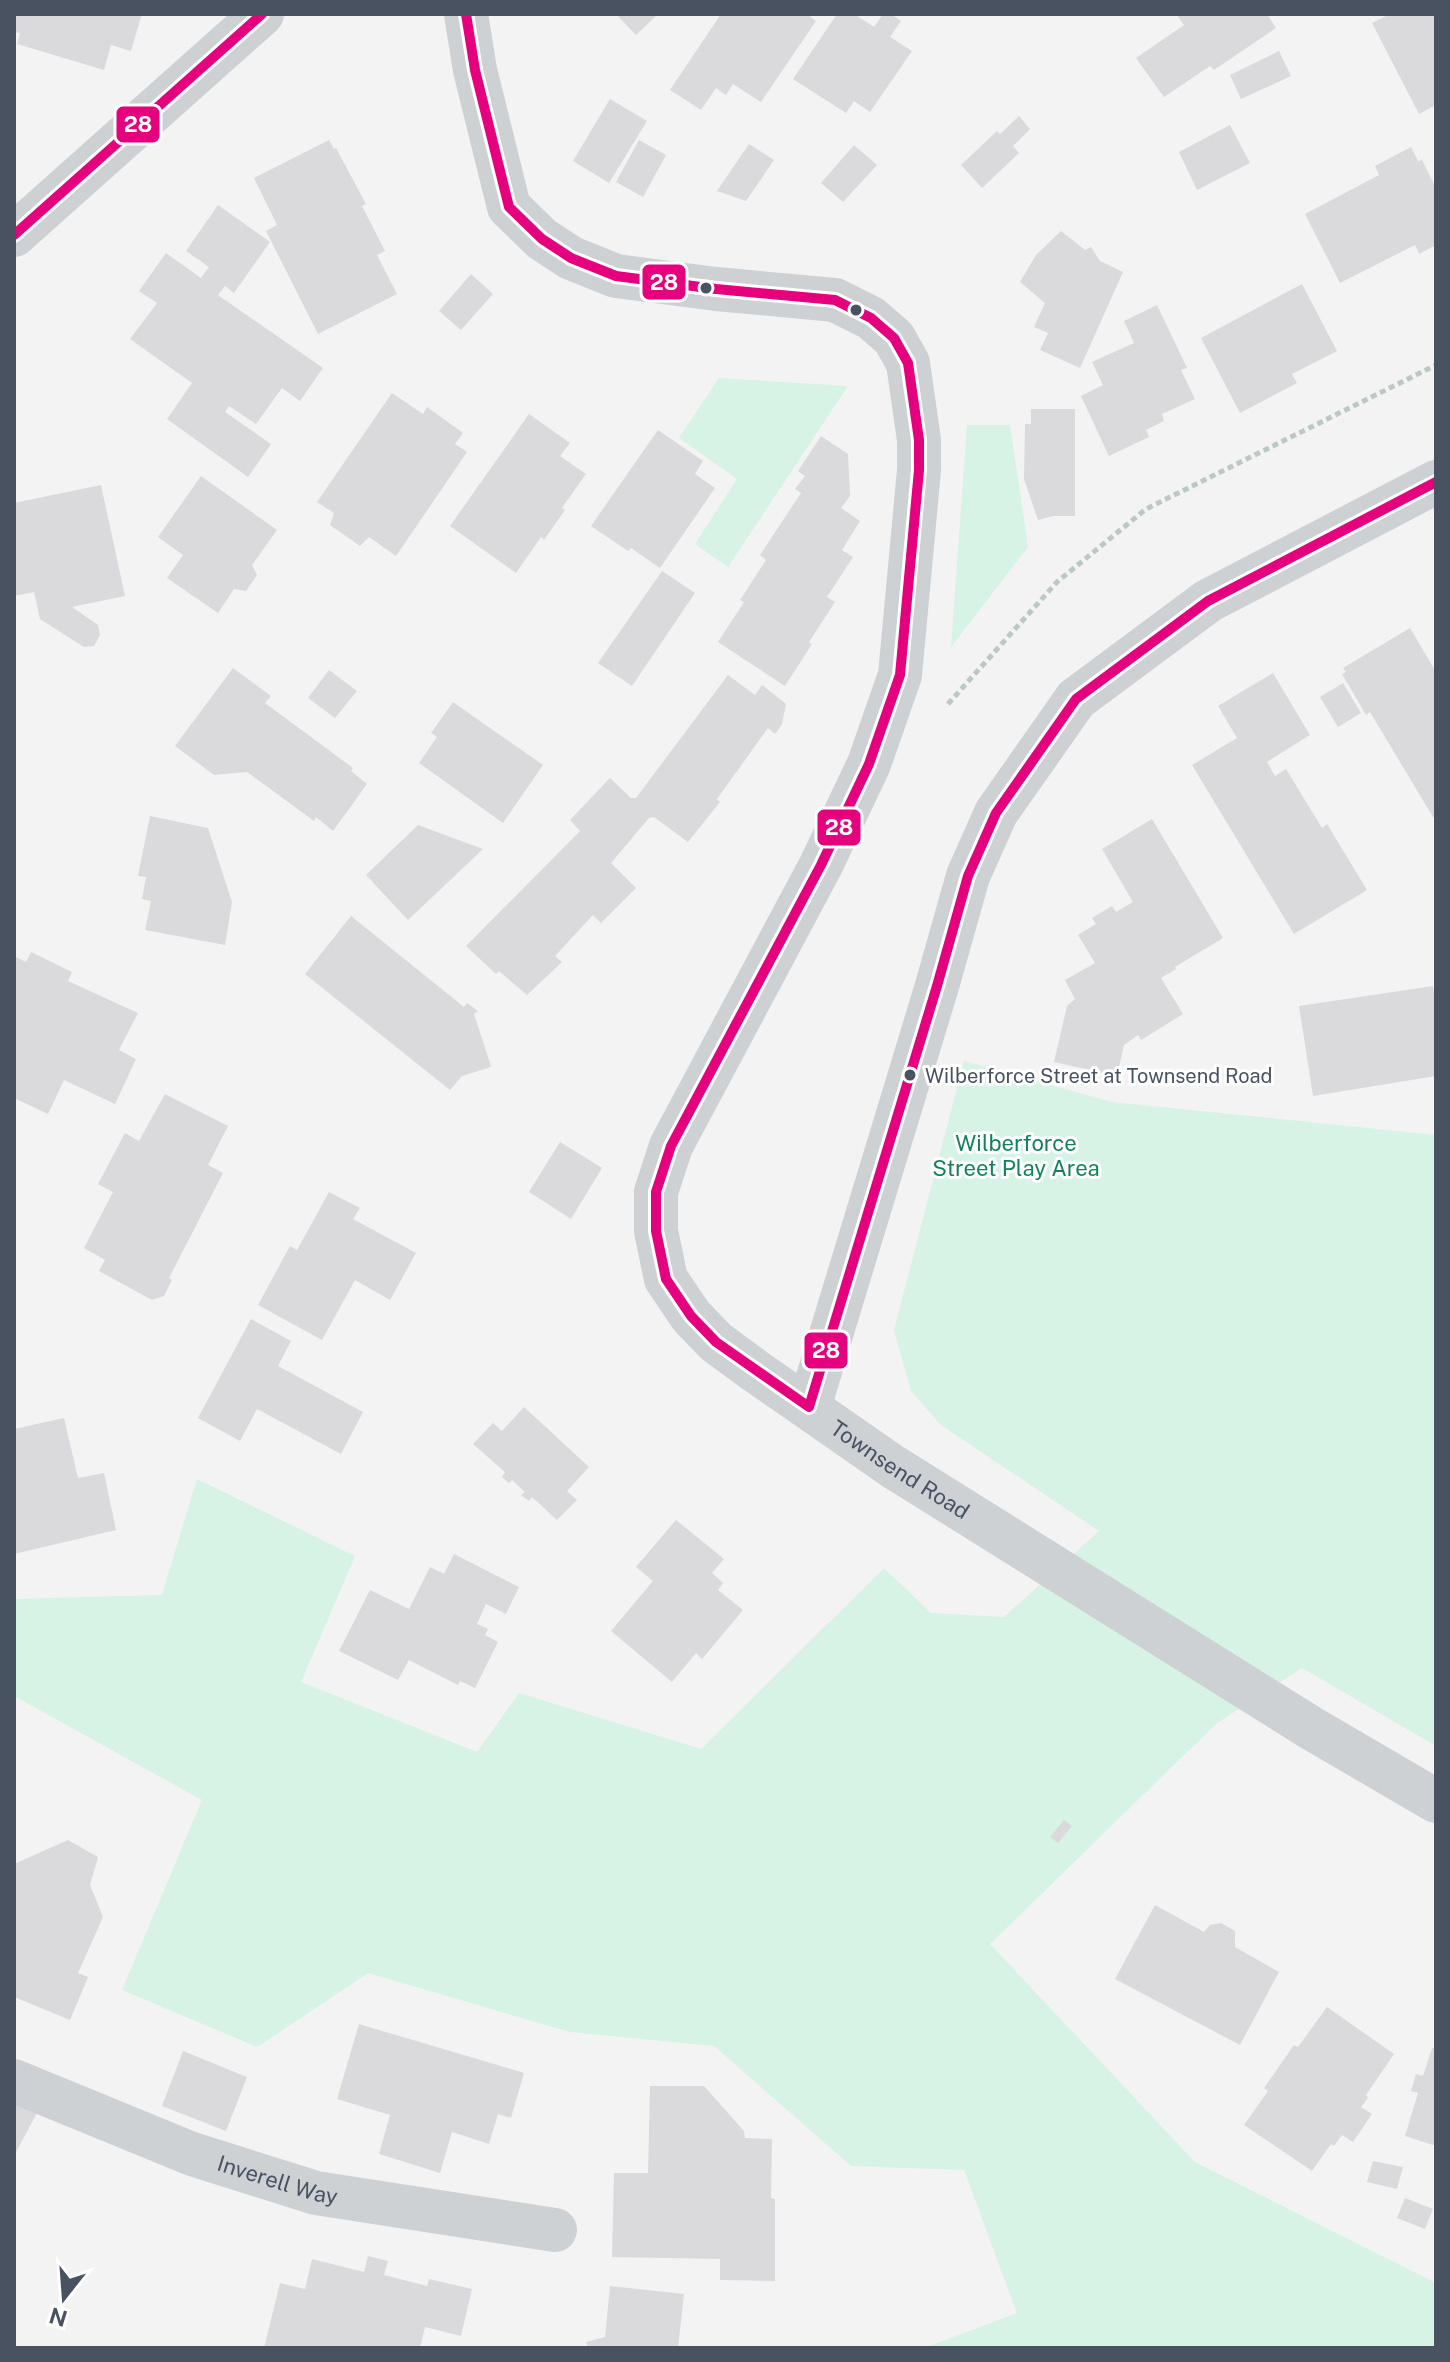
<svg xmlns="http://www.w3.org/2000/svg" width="1450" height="2362" font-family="'Public Sans',sans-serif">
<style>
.green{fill:#d6f3e5}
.building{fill:#dadadc}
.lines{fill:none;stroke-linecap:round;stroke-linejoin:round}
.path{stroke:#bbc8c5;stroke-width:5;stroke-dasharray:6 4;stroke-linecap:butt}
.minor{stroke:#ced1d4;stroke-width:44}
.bus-1-casing{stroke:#fff;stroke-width:16}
.bus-1{stroke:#e5007d;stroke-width:10}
.bus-dot{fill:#485261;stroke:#fff;stroke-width:3}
.labels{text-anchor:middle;stroke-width:6;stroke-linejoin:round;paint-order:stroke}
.bus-label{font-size:20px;fill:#485261;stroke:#fff;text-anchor:start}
.park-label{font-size:22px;fill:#128358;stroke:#fff}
.street-label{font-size:22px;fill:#485261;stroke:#fff}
.line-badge{stroke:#fff;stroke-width:3}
.badge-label{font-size:22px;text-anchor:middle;font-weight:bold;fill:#fff}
</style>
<rect width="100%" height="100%" fill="#f3f3f3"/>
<g class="green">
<path d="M 719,378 L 848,386 L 728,567 L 695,544 L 737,479 L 679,438 Z"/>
<path d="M 967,425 L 1010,425 L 1028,547 L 951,647 Z"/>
<path d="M 964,1061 L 1112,1102 L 1436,1135 L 1436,1746 L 1302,1668 L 1217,1723 L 990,1944 L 1195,2162 L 1436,2283 L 1436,2348 L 924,2348 L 1017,2313 L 964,2170 L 851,2166 L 714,2046 L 570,2032 L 368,1973 L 257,2047 L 122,1990 L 202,1800 L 14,1696 L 14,1599 L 162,1595 L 197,1479 L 355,1556 L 301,1682 L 477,1752 L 519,1693 L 701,1749 L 884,1568 L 931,1613 L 1004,1617 L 1099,1531 L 941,1425 L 911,1391 L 894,1330 Z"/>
</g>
<g class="building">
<path d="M 14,14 L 142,14 L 131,51 L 111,45 L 104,70 L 17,44 L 20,33 L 14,32 Z"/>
<path d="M 616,14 L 658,14 L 636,35 Z"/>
<path d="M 721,14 L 807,14 L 816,21 L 761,102 L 733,84 L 726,95 L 716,88 L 701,110 L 670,90 Z"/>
<path d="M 837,14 L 854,14 L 874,27 L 883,14 L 891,14 L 901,21 L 890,37 L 912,51 L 870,112 L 854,101 L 846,113 L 793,79 Z"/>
<path d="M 1176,14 L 1267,14 L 1276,28 L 1214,70 L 1210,66 L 1164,97 L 1136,58 L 1184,25 Z"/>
<path d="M 1390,14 L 1436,14 L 1436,105 L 1419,114 L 1372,23 Z"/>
<path d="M 1279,51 L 1291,76 L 1241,99 L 1230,75 Z"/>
<path d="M 610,99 L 647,121 L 609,183 L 573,161 Z"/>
<path d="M 1019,116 L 1030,129 L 1013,146 L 1019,153 L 982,188 L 961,165 L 997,131 L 1000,134 Z"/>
<path d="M 1230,125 L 1250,163 L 1197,190 L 1179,152 Z"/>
<path d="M 329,140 L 334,149 L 336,148 L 366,204 L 362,206 L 385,251 L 377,255 L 397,294 L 318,334 L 266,231 L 277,225 L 254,178 Z"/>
<path d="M 639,140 L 666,155 L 643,197 L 616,182 Z"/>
<path d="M 749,144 L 774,160 L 746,201 L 717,191 Z"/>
<path d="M 854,145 L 877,165 L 843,202 L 821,183 Z"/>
<path d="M 1411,147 L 1418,161 L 1422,160 L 1436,188 L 1436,245 L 1419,254 L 1415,245 L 1340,283 L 1305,214 L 1379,175 L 1375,166 Z"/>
<path d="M 218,205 L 270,242 L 234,293 L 225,286 L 218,295 L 323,368 L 300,401 L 282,388 L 256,424 L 229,406 L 225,412 L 271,444 L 248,477 L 167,419 L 192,383 L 130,339 L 157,303 L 139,291 L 166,253 L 201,278 L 209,267 L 186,251 Z"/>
<path d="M 1061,231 L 1085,250 L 1091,247 L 1100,261 L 1123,272 L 1080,368 L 1040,350 L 1048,333 L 1034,327 L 1045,303 L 1020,282 L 1036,255 Z"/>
<path d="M 471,274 L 493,294 L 461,330 L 439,311 Z"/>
<path d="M 1302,284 L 1337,351 L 1292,374 L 1297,383 L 1240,413 L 1201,338 Z"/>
<path d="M 1157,305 L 1187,368 L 1181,370 L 1195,399 L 1162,414 L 1164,421 L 1146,430 L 1149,437 L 1109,456 L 1081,396 L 1103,385 L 1092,362 L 1134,343 L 1124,321 Z"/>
<path d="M 392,393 L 423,414 L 427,407 L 463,433 L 455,444 L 467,452 L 396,556 L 369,537 L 360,546 L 330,525 L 334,513 L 317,502 Z"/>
<path d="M 1031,409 L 1075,409 L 1075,516 L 1054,516 L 1038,520 L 1024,479 L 1025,424 L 1031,424 Z"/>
<path d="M 529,414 L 570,443 L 560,456 L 586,474 L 562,508 L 565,510 L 544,540 L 541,537 L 516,573 L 450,526 Z"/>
<path d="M 658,430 L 703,461 L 695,474 L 715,488 L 660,568 L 631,548 L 628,551 L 591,526 Z"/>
<path d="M 821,436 L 848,454 L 850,496 L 841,508 L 860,521 L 842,550 L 853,557 L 827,597 L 835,602 L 809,642 L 812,644 L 785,686 L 718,642 L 744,602 L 740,600 L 766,560 L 760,555 L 801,493 L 795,489 L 805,476 L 798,471 Z"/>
<path d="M 201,476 L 277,530 L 252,565 L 257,575 L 246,591 L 234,589 L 218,613 L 167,578 L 183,555 L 158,537 Z"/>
<path d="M 101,485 L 125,596 L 72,607 L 98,625 L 100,635 L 94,646 L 84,647 L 40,619 L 34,592 L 14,596 L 14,503 Z"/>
<path d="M 662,571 L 695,593 L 632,686 L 598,663 Z"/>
<path d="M 1410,628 L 1436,672 L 1436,822 L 1370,712 L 1366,715 L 1342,674 L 1346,672 L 1343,668 Z"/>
<path d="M 233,668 L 271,696 L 265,703 L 353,768 L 351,771 L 367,784 L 333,831 L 316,817 L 314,821 L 247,772 L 214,775 L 175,746 Z"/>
<path d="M 329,670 L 357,691 L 335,718 L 308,698 Z"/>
<path d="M 1273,673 L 1310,735 L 1267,762 L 1275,776 L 1286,769 L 1322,828 L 1327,824 L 1367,890 L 1294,934 L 1192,765 L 1237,738 L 1218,706 Z"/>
<path d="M 728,675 L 755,695 L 762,685 L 786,704 L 782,724 L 775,734 L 768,728 L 717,799 L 720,802 L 688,842 L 654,817 L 649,818 L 611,863 L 636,888 L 601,923 L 593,915 L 555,956 L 562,962 L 527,995 L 499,971 L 496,974 L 466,946 L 580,831 L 570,820 L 610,778 L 631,798 L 636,798 Z"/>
<path d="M 1343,683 L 1361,713 L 1338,727 L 1320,697 Z"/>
<path d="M 453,702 L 543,765 L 503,823 L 419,763 L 437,737 L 431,733 Z"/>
<path d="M 150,816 L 208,828 L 232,902 L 225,945 L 145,930 L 151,901 L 142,899 L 146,877 L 138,876 Z"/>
<path d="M 1152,819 L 1223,938 L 1175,967 L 1176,969 L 1161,978 L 1183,1014 L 1141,1040 L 1138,1035 L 1124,1045 L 1117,1076 L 1054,1062 L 1067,1006 L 1075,999 L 1065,980 L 1095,963 L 1078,935 L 1096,924 L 1092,918 L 1112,906 L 1116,912 L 1133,902 L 1102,849 Z"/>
<path d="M 418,825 L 483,849 L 408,920 L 366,875 Z"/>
<path d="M 351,916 L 464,1007 L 467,1003 L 478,1011 L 474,1014 L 491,1066 L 488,1068 L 462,1076 L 450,1090 L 305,974 Z"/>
<path d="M 31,952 L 72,972 L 68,981 L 138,1013 L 119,1050 L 136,1059 L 115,1104 L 64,1080 L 48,1114 L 14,1098 L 14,961 L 16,957 L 26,962 Z"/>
<path d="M 1433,986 L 1436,1005 L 1436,1076 L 1313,1096 L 1299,1006 Z"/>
<path d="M 165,1094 L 228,1126 L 208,1165 L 223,1173 L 169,1278 L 172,1280 L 164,1296 L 152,1300 L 99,1271 L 105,1260 L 84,1248 L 113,1192 L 98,1184 L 125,1133 L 139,1141 Z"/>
<path d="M 560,1142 L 602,1168 L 571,1219 L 529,1192 Z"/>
<path d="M 329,1192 L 360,1208 L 353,1219 L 416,1253 L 390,1300 L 355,1280 L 322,1340 L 258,1305 L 290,1246 L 297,1250 Z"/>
<path d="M 251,1319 L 291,1341 L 278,1366 L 363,1412 L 341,1454 L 257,1409 L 240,1441 L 198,1418 Z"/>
<path d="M 524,1407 L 589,1467 L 567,1491 L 577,1500 L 557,1520 L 532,1497 L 529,1501 L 521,1495 L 525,1492 L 512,1480 L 509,1483 L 502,1477 L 505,1472 L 473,1444 L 493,1423 L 502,1431 Z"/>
<path d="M 64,1418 L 78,1478 L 104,1473 L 116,1530 L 14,1554 L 14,1429 Z"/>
<path d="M 676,1520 L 724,1559 L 712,1573 L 723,1583 L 718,1590 L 743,1610 L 702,1659 L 696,1653 L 672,1682 L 611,1631 L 653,1581 L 636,1567 Z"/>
<path d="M 454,1554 L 519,1587 L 506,1614 L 486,1604 L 477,1624 L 488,1629 L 485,1635 L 498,1642 L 475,1688 L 460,1681 L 458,1685 L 409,1660 L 398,1680 L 339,1651 L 370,1590 L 409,1609 L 430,1567 L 444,1574 Z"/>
<path d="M 1064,1820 L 1072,1826 L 1058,1843 L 1050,1837 Z"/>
<path d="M 68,1840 L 98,1857 L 90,1885 L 103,1917 L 78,1973 L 88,1977 L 70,2020 L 14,1997 L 14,1864 Z"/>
<path d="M 1155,1905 L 1204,1932 L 1210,1925 L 1221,1923 L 1235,1931 L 1235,1947 L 1279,1972 L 1240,2045 L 1115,1979 Z"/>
<path d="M 1327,2007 L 1394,2054 L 1366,2095 L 1368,2098 L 1361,2107 L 1372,2114 L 1353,2142 L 1342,2135 L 1334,2146 L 1331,2144 L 1312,2171 L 1244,2125 L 1268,2091 L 1264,2088 L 1294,2045 L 1298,2047 Z"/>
<path d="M 359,2024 L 524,2073 L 511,2118 L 498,2114 L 489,2144 L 452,2132 L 440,2173 L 379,2154 L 390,2115 L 337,2099 Z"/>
<path d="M 1432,2048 L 1436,2049 L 1436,2146 L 1405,2136 L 1418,2093 L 1411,2091 L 1416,2074 L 1423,2076 Z"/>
<path d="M 183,2051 L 247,2077 L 226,2131 L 162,2106 Z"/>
<path d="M 650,2086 L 704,2086 L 744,2131 L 745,2138 L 772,2139 L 771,2198 L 775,2199 L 775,2281 L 720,2280 L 720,2259 L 612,2257 L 614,2173 L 648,2173 Z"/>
<path d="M 14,2100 L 38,2111 L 14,2156 Z"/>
<path d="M 1373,2161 L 1403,2167 L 1397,2189 L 1367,2182 Z"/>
<path d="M 1405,2198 L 1433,2209 L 1425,2229 L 1397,2218 Z"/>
<path d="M 368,2256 L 388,2261 L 384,2275 L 427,2286 L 429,2279 L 472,2289 L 461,2336 L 425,2327 L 420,2348 L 264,2348 L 280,2283 L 305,2289 L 312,2259 L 364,2272 Z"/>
<path d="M 610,2286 L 684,2294 L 678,2348 L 588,2348 L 586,2342 L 605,2337 Z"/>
</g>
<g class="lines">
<path class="path" d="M 948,704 L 1057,582 L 1146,509 L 1436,365"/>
<g class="minor">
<path id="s1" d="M 466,14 L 475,70 L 509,207 L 542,239 L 571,258 L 616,276 L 716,289 L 835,300 L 871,318 L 894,338 L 908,363 L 919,440 L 919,470 L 900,675 L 869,764 L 821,865 L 671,1146 L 656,1192 L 656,1231 L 666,1279 L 691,1316 L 716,1342 L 754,1370 L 892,1466 L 1311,1728 L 1436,1801"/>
<path d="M 14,235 L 262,14"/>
<path d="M 809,1407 L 937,986 L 968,876 L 996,813 L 1076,699 L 1208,601 L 1436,482"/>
<path id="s2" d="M 14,2081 L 192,2154 L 316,2193 L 555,2230"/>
</g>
<g class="bus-1-casing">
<g id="bus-1">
<path d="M 466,14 L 475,70 L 509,207 L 542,239 L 571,258 L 616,276 L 716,289 L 835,300 L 871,318 L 894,338 L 908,363 L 919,440 L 919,470 L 900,675 L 869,764 L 821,865 L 671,1146 L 656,1192 L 656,1231 L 666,1279 L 691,1316 L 716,1342 L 809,1407 L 937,986 L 968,876 L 996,813 L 1076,699 L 1208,601 L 1436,482"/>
<path d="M 14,235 L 262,14"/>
</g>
</g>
<use href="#bus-1" class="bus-1"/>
</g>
<g class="bus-dot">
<circle cx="706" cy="288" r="7"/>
<circle cx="856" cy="310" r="7"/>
<circle cx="910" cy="1075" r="7"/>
</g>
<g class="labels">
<g class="bus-label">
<text x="925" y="1083">Wilberforce Street at Townsend Road</text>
</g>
<g class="park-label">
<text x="1016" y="1151">Wilberforce<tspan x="1016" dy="25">Street Play Area</tspan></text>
</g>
<g class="street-label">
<text dy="8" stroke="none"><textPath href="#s1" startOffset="1926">Townsend Road</textPath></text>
<text dy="8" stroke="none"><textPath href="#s2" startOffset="282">Inverell Way</textPath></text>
</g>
</g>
<g class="line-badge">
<rect x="115" y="105" width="46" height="39" rx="8" fill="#e5007d"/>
<rect x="641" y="263" width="46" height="38" rx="8" fill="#e5007d"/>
<rect x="816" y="808" width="46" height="39" rx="8" fill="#e5007d"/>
<rect x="803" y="1331" width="46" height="39" rx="8" fill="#e5007d"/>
</g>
<g class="badge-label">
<text x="138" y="132">28</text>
<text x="664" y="290">28</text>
<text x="839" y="835">28</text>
<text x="826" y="1358">28</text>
</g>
<rect width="1450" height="2362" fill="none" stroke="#485261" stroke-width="32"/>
<g transform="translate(64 2298) rotate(197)" stroke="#ffffff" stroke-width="6" paint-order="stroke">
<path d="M0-6L14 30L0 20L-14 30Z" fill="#485261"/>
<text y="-12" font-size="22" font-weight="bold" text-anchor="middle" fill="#485261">N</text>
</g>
</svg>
